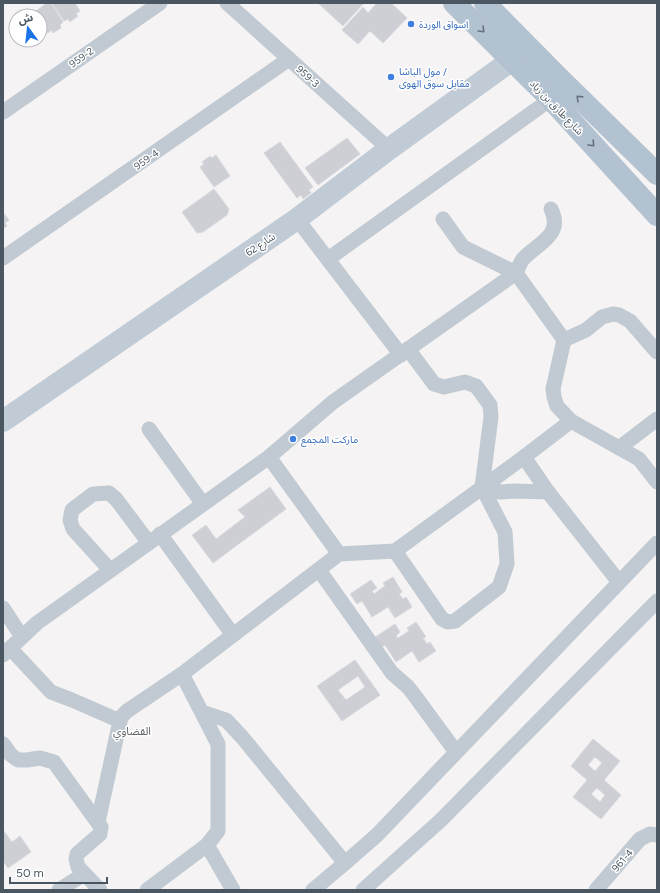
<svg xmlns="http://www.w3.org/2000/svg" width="660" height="893" font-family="Figtree,'Noto Sans Arabic',sans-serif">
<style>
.building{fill:#cdcfd5;stroke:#d7d9de;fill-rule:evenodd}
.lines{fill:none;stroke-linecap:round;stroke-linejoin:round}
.street{stroke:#c1cad2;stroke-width:15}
.secondary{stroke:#c1cbd6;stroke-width:22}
.primary{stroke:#b3c2d1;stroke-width:22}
.oneway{stroke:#64717d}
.shop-dot{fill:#3f7fe0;stroke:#fff;stroke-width:1.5}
.labels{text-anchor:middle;stroke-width:3;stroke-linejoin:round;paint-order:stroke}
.shop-label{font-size:10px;fill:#366cbe;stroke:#fff;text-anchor:start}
.street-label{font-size:10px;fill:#4a5661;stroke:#fff}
.neighbourhood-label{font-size:11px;fill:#5f6368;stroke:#fff}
</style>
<rect width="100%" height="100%" fill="#f5f3f3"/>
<g class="building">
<path d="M 47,3 L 51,3 L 63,22 L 60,25 L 61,28 L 53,33 L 52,30 L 48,33 L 40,22 L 40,16 L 36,16 L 33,13 Z"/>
<path d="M 52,3 L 75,3 L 80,11 L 76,14 L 78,16 L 70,22 L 68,19 L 64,21 Z"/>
<path d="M 318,3 L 364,3 L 343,26 Z"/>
<path d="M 377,3 L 391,3 L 407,18 L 383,43 L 370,31 L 358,44 L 342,30 L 363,7 L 368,13 Z"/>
<path d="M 347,138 L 360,154 L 318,185 L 305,168 Z"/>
<path d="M 280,142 L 313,187 L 309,190 L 311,193 L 303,199 L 301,195 L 297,198 L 264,153 Z"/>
<path d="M 216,155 L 230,176 L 214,187 L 200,167 L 204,164 L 202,162 L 210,156 L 212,158 Z"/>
<path d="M 214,189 L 229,209 L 227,215 L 203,232 L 197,233 L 182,212 Z"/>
<path d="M 3,212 L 9,220 L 5,223 L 7,226 L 3,229 Z"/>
<path d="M 270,487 L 286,509 L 213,563 L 192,535 L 206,525 L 216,539 L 245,517 L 238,510 Z"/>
<path d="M 393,577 L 402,592 L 399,594 L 403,599 L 406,597 L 412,607 L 395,618 L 388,607 L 372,617 L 362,601 L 357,604 L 350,594 L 371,580 L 377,588 L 372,591 L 374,594 L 385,586 L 383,583 Z"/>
<path d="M 416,622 L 426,637 L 423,638 L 427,644 L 430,642 L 436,651 L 419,662 L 412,651 L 396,662 L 385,645 L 381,648 L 374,638 L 395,624 L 400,632 L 396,636 L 398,638 L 409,631 L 407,628 Z"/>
<path d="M 355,660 L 380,695 L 342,721 L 317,686 ZM 358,676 L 365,687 L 346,700 L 338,690 Z"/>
<path d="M 593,739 L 620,761 L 604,780 L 621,795 L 601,819 L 573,797 L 587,780 L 571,766 ZM 595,757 L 602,763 L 595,771 L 588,765 ZM 597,788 L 605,795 L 600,802 L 591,794 Z"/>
<path d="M 3,830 L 12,842 L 20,836 L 31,852 L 8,868 L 3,861 Z"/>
</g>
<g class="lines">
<g class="street">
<path d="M 227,3 L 389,149"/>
<path d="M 3,112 L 160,3"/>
<path d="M 297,219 L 401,355"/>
<path d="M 443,219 L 463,247 L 516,273 L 564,340 L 553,389 L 554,397 L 557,406 L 571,421 L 639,459 L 657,482"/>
<path d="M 3,258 L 289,59"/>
<path d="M 328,259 L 551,99"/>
<path d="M 564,340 L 586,330 L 602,317 L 613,314 L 619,315 L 630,321 L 657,352"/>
<path d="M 149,429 L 203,504"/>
<path d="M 619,448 L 657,419"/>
<path d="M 269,457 L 339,554"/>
<path d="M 524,457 L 548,492 L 619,582"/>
<path d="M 483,489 L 501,492 L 514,491 L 548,492"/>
<path d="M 160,534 L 233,635"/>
<path d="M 395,551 L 442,619 L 448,622 L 455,621 L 499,587 L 507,564 L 505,532 L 482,487 L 491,417 L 490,405 L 476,386 L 465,382 L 444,387 L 434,384 L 408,349"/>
<path d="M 110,570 L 73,529 L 70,520 L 72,510 L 93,494 L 109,493 L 116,499 L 149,543"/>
<path d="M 319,570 L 392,673 L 408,687 L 415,696 L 456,752"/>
<path d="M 3,608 L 22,637"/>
<path d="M 10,648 L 51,692 L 72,700 L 120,721"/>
<path d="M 3,655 L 37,623 L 269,457 L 333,402 L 516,273 C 518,269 520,263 523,259 C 538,243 564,235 551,209"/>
<path d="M 182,674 L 218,744 L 218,831 L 207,845 L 233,890"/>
<path d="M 202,712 L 226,720 L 242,737 L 345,863"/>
<path d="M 3,744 L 11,755 L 18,760 L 27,760 L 40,758 L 54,762 L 101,827 L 100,834 L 77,854 L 76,859 L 78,867 L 100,890"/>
<path d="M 98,822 L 120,721 L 122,716 L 127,711 L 182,674 L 339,554 L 395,551 L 524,457 L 571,421"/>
<path d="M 59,890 L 84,874"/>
<path d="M 147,890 L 207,845"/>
<path d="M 313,890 L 345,863 L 377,835 L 657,543"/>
<path d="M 363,890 L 441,820 L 657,601"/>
<path d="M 596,890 L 640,839 L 650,834 L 657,835"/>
</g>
<path class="secondary" d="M 3,421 L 297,219 L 389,149 L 512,60"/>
<g class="primary">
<path d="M 454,3 L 551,99 L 657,215"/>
<path d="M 485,3 L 559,78 L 657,174"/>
</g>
</g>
<defs><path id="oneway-chevron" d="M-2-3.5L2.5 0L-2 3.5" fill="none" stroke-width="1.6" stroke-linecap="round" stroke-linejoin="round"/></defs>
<g class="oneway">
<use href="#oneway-chevron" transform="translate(482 30) rotate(45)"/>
<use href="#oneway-chevron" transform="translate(579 98) rotate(-136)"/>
<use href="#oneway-chevron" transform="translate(592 144) rotate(47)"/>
</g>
<g class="shop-dot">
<circle cx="411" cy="24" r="4"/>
<circle cx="391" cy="77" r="4"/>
<circle cx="293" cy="439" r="4"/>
</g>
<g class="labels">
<g class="shop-label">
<text x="419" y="28">اسواق الوردة</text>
<text x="399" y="75">مول الباشا /<tspan x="399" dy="12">مقابل سوق الهوى</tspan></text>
<text x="301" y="443">ماركت المجمع</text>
</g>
<g class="street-label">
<text transform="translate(81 57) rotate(-35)" y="4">959-2</text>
<text transform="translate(308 76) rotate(42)" y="4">959-3</text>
<text transform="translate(557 107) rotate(46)" y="4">شارع طارق بن زياد</text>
<text transform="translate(146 159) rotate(-35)" y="4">959-4</text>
<text transform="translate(260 244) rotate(-34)" y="4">شارع 62</text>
<text transform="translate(622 860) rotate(-49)" y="4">961-4</text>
</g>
<g class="neighbourhood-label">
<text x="132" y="735">القضاوي</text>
</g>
</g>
<rect width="660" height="893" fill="none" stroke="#4a5661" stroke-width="8"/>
<g transform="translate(28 28) rotate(345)"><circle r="19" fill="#ffffff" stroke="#b7bbc0"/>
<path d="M0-3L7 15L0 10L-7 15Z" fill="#1a73e8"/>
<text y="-6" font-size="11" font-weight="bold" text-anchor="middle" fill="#4a5661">ش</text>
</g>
<path d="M10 877v6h97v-6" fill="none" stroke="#4a5661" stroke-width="2"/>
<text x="16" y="877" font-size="12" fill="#4a5661" stroke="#ffffff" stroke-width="3" paint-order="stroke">50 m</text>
</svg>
